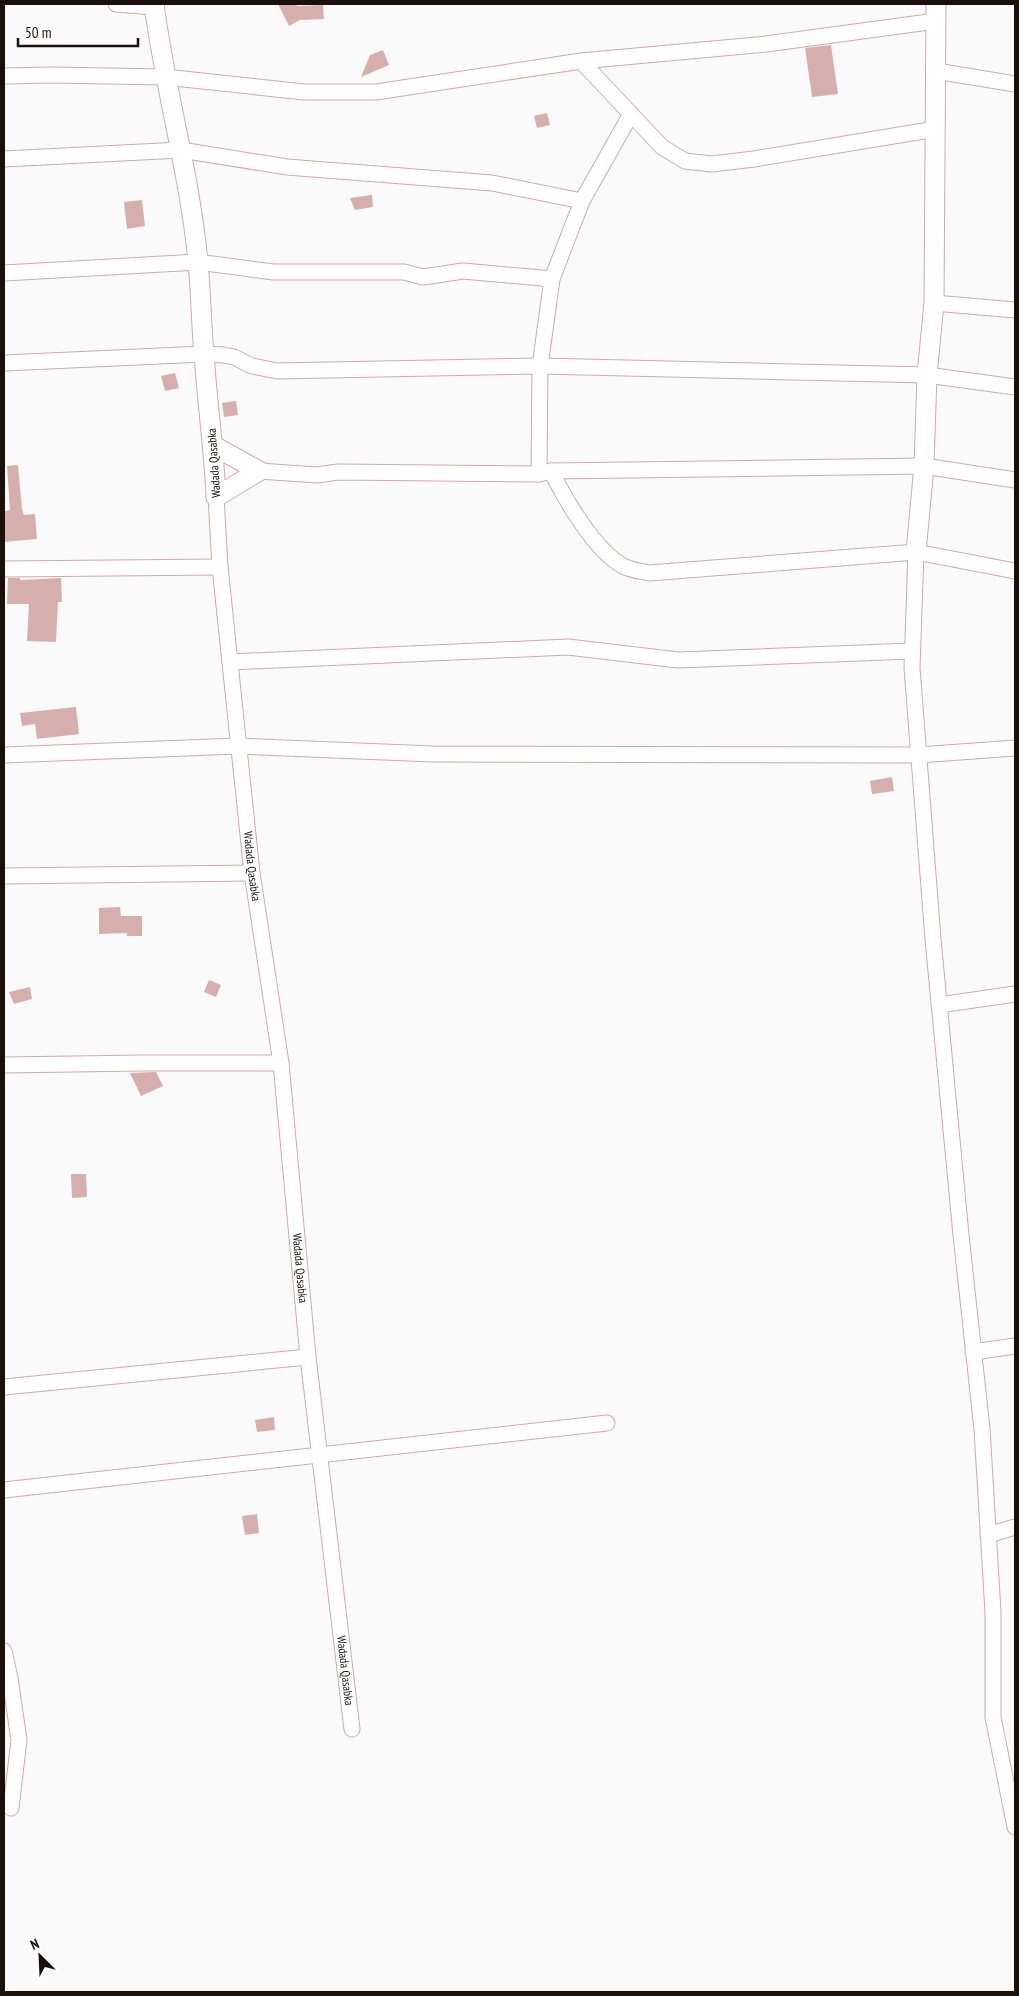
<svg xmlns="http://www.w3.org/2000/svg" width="1019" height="1996" font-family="'PT Sans Narrow',sans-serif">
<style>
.building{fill:#d6afac}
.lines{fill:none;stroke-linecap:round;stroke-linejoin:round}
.minor-casing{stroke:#cfac9e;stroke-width:17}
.tertiary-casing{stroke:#cfac9e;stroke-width:21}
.minor{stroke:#fff;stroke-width:15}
.tertiary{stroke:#fff;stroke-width:19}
.labels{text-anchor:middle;stroke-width:5;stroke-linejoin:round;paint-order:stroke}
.street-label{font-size:12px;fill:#1b0f0a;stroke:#fff}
</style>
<rect width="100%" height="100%" fill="#fafafa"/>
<g class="building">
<path d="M 278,4 L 296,4 L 297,6 L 323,5 L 324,19 L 300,20 L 289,26 Z"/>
<path d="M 831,45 L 838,94 L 812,97 L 805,48 Z"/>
<path d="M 383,50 L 389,65 L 361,77 L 370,55 Z"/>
<path d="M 547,113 L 550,125 L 537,128 L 534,116 Z"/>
<path d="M 372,195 L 373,207 L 355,210 L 350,198 Z"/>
<path d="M 142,200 L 145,226 L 127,229 L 124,202 Z"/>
<path d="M 175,373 L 179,388 L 165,391 L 161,376 Z"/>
<path d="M 236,401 L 238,415 L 224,417 L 222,403 Z"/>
<path d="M 18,465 L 22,509 L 24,515 L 35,514 L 37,539 L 4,542 L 4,511 L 10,510 L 7,466 Z"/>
<path d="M 8,578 L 20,578 L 20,580 L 61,578 L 62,602 L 58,602 L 56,642 L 27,641 L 29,604 L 7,604 Z"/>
<path d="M 76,707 L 79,734 L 37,739 L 35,724 L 22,726 L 20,713 Z"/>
<path d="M 892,777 L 894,791 L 872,794 L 870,781 Z"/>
<path d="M 120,907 L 121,916 L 142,916 L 142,936 L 127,936 L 127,933 L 99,934 L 99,908 Z"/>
<path d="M 209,980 L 221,985 L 216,997 L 204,992 Z"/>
<path d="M 30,987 L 32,999 L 14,1004 L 9,992 Z"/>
<path d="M 156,1072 L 163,1086 L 141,1096 L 130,1073 Z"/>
<path d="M 71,1174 L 86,1174 L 87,1197 L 72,1198 Z"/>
<path d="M 274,1417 L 275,1430 L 257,1432 L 255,1420 Z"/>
<path d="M 257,1514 L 259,1533 L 245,1535 L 242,1516 Z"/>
</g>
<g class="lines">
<g class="minor-casing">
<g id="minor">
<path d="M 116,4 L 154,7"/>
<path d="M 581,61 L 662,147 L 685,161 L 712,164 L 754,159 L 936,129"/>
<path d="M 936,71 L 1015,84"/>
<path d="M 4,76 L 51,75 L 165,77 L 304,92 L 376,92 L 581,61 L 766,44 L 936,21"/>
<path d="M 4,159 L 181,150 L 287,167 L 492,183 L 582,201"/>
<path d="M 4,273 L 198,262 L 273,272 L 404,272 L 423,277 L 463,271 L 552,279"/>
<path d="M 934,303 L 1015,310"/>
<path d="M 4,363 L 204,354 L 224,355 L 234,357 L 252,366 L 277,371 L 540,366 L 927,375 L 1015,387"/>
<path d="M 259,471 L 317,475 L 338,472 L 539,474 L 551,471 C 565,499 595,551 623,566 C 630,570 641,571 649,573 L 916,552 L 1015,571"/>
<path d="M 551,471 L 924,466 L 1015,480"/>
<path d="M 539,474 L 540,366 L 552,279 L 582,201 L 631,114"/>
<path id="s1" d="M 216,497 L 220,567 L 252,873 L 281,1063 L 308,1357 L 352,1729"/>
<path d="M 916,552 L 912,668 L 933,939 L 961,1235 L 982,1429 L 993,1612 L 993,1717 L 1015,1827"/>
<path d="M 4,569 L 220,567"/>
<path d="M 230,662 L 568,647 L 678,660 L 912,651"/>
<path d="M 4,755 L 238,746 L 433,754 L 919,755 L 1015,748"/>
<path d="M 4,876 L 252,873"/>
<path d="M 939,1005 L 1015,994"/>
<path d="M 4,1065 L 142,1063 L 281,1063"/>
<path d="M 973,1352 L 1015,1346"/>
<path d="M 4,1387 L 308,1357"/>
<path d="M 4,1490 L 607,1423"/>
<path d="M 988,1535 L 1015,1527"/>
<path d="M 4,1651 L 10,1678 L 19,1740 L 11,1808"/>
</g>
</g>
<g class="tertiary-casing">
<g id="tertiary">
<path d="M 154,4 C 165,90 190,175 198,262 C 201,292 201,323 204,353 C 207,401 214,449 216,497 L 259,471 L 214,446"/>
<path d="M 916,552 L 924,466 L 927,375 L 934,303 L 936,4"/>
</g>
</g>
<use href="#minor" class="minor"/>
<use href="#tertiary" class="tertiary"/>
</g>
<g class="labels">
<g class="street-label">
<text transform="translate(214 463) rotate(-94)" y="4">Wadada Qasabka</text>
<text dy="4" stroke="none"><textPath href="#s1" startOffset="371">Wadada Qasabka</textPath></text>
<text dy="4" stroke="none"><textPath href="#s1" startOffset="776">Wadada Qasabka</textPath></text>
<text dy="4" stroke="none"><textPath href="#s1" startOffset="1181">Wadada Qasabka</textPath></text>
</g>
</g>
<rect width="1019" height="1996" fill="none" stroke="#1b0f0a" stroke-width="10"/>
<g transform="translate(40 1956) rotate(336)" stroke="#ffffff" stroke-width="4" paint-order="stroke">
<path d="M0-4L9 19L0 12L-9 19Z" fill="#1b0f0a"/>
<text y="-8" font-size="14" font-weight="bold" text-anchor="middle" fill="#1b0f0a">N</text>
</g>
<path d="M18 38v8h120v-8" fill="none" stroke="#1b0f0a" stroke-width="2.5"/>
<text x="25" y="38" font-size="15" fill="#1b0f0a" stroke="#ffffff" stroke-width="4" paint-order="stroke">50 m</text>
</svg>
